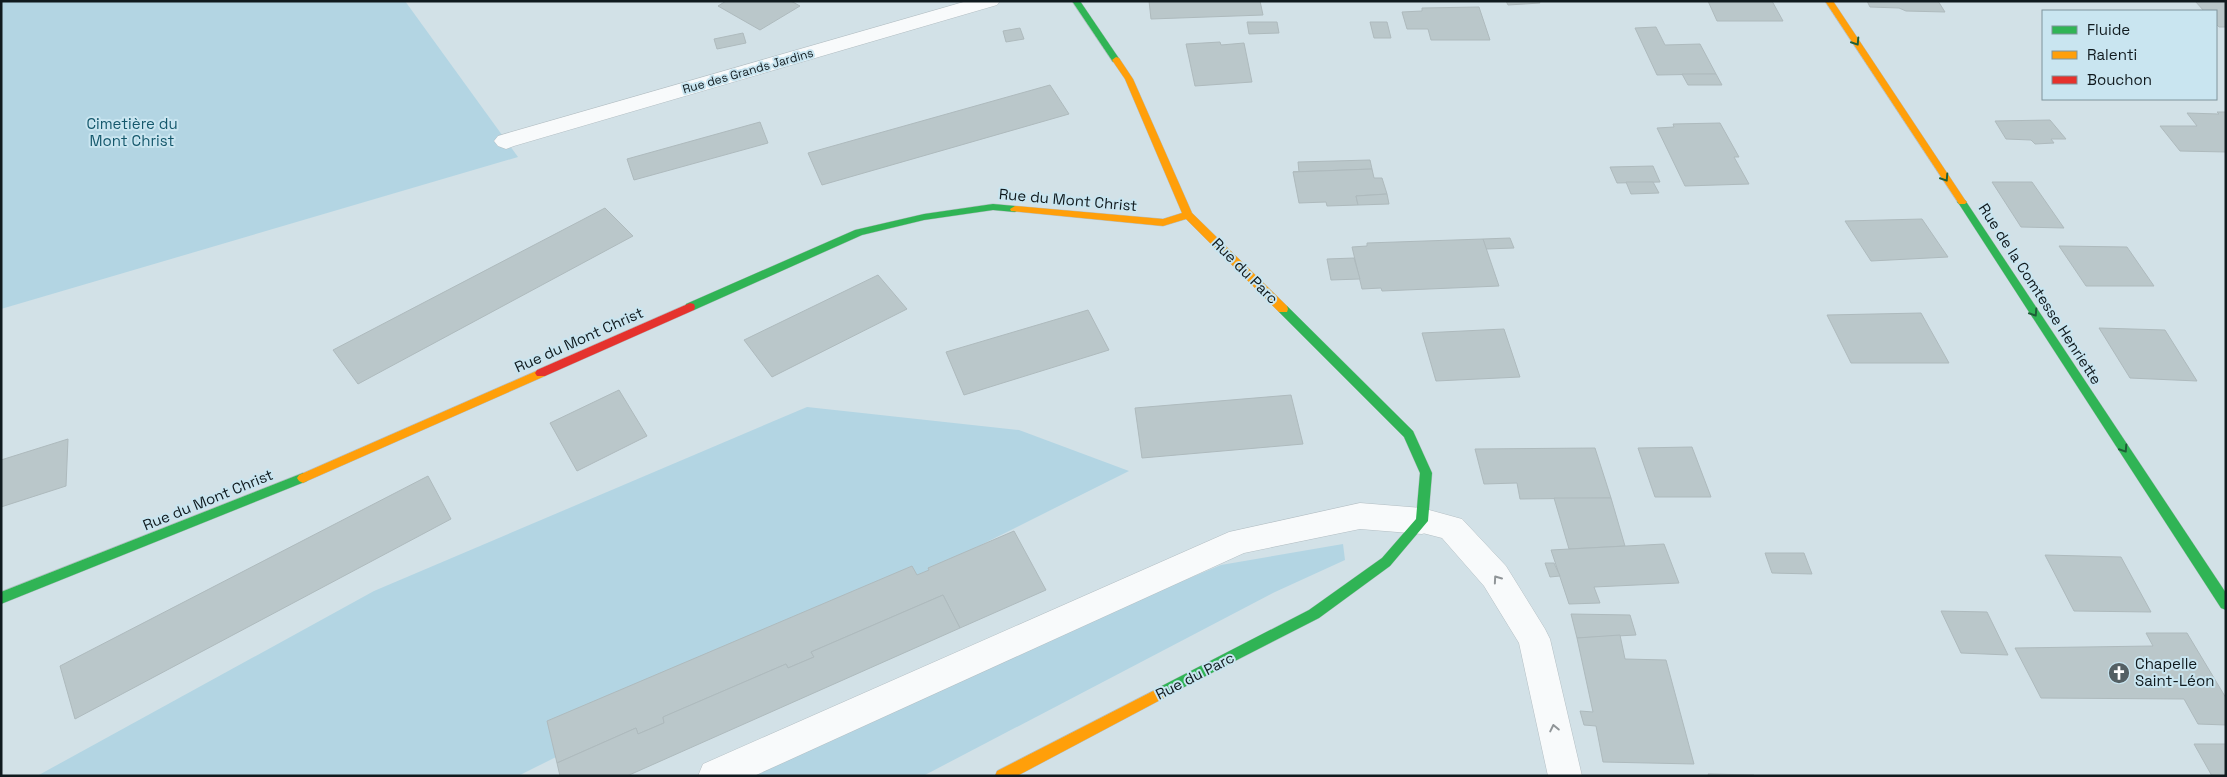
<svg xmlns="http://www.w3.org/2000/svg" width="2227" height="777" font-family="'Space Grotesk',sans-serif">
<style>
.green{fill:#b3d5e3}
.building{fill:#bac7ca;stroke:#aebabd}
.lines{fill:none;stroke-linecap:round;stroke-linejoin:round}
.lane-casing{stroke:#b4bfc4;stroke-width:1}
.street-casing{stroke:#b4bfc4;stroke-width:1}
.fast-casing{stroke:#b4bfc4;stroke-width:1}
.slow-casing{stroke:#b4bfc4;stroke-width:1}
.jam-casing{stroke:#b4bfc4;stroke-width:1}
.lane{fill:#f8fafb;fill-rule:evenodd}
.street{fill:#f8fafb;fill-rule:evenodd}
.fast{fill:#30b455;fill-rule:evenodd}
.slow{fill:#ff9f0a;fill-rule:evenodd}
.jam{fill:#e5322d;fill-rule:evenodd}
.oneway{stroke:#1e5f37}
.oneway2{stroke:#909598}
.labels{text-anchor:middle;stroke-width:4;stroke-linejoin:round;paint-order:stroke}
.far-street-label{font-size:12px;fill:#101a1e;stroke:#c9e5f0}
.park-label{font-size:15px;fill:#15586c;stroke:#c9e5f0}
.street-label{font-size:15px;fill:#101a1e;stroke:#c9e5f0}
.poi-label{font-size:15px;fill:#101a1e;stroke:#c9e5f0;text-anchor:start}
</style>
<rect width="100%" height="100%" fill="#d2e1e7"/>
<g class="green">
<path d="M 1,1 L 405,1 L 518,157 L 1,309 Z"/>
<path d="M 807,407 L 1019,430 L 1129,471 L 518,776 L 37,776 L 374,591 Z"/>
<path d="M 1343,544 L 1345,560 L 1275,592 L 923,776 L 751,776 L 1036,642 L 1221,565 Z"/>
</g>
<g class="building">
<path d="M 726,1 L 791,1 L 800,6 L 760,30 L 718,6 Z"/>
<path d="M 1149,1 L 1260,1 L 1263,15 L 1151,19 Z"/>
<path d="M 1506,1 L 1539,1 L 1540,3 L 1508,5 Z"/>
<path d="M 1708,1 L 1772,1 L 1783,21 L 1717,21 Z"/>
<path d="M 1867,1 L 1938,1 L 1945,12 L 1906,11 L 1899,8 L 1870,7 Z"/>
<path d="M 2195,1 L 2226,1 L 2226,27 L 2219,27 L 2216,24 L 2216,11 L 2204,11 Z"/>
<path d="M 1479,7 L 1490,40 L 1431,40 L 1428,29 L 1407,29 L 1402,12 L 1422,11 L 1422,8 Z"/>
<path d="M 1247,22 L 1277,22 L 1279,33 L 1249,34 Z"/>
<path d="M 1370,22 L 1387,22 L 1391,38 L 1374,38 Z"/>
<path d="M 1656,27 L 1665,45 L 1700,44 L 1716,74 L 1657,75 L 1635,28 Z"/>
<path d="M 1020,28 L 1024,39 L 1006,42 L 1003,31 Z"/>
<path d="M 743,33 L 746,43 L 717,49 L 714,39 Z"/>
<path d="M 1220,42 L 1221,45 L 1244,43 L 1252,82 L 1195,86 L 1186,44 Z"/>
<path d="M 1682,74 L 1716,74 L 1722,85 L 1688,85 Z"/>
<path d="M 1050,85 L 1069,114 L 822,185 L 808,153 Z"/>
<path d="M 2217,112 L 2226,112 L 2226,152 L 2180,151 L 2160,126 L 2197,126 L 2187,113 L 2219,114 Z"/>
<path d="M 2050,120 L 2066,139 L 2051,139 L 2054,143 L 2035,144 L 2031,140 L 2006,139 L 1995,121 Z"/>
<path d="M 760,122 L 768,143 L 634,180 L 627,159 Z"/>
<path d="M 1720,123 L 1739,157 L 1734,157 L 1749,184 L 1685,186 L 1657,128 L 1674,127 L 1673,124 Z"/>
<path d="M 1370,160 L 1372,169 L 1293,172 L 1299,172 L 1298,162 Z"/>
<path d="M 1653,166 L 1660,182 L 1617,183 L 1610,167 Z"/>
<path d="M 1372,169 L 1374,178 L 1382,178 L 1387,194 L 1356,196 L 1358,205 L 1327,206 L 1326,202 L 1299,203 L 1293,172 Z"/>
<path d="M 1626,182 L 1653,182 L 1659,193 L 1631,194 Z"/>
<path d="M 1992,182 L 2032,182 L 2064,228 L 2021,227 Z"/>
<path d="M 1387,194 L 1389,204 L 1358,205 L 1356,196 Z"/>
<path d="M 605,208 L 633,236 L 358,384 L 333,350 Z"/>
<path d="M 1922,219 L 1948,257 L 1871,261 L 1845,221 Z"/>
<path d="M 1510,238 L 1514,248 L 1486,249 L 1483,239 Z"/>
<path d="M 1483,239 L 1499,286 L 1382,291 L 1381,288 L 1362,289 L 1352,247 L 1367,246 L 1367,243 Z"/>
<path d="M 2059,246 L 2127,247 L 2154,286 L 2086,286 Z"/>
<path d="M 1354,258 L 1360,279 L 1331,280 L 1327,259 Z"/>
<path d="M 878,275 L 907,309 L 772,377 L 744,340 Z"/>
<path d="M 1088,310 L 1109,350 L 964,395 L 946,352 Z"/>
<path d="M 1921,313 L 1949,363 L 1851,363 L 1827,315 Z"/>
<path d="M 2099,328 L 2165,330 L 2197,381 L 2130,378 Z"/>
<path d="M 1504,329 L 1520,377 L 1436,381 L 1422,333 Z"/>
<path d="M 619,390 L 647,436 L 577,471 L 550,423 Z"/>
<path d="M 1291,395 L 1303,444 L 1142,458 L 1135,408 Z"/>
<path d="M 68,439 L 66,486 L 1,507 L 1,460 Z"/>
<path d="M 1692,447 L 1711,497 L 1655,497 L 1638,448 Z"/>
<path d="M 1595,448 L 1611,498 L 1520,499 L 1517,483 L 1484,484 L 1475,449 Z"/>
<path d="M 428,476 L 451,519 L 75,719 L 60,666 Z"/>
<path d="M 1554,498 L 1611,498 L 1625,546 L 1569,549 Z"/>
<path d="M 1014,531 L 1046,590 L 960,628 L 943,595 L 811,652 L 814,657 L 788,668 L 786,664 L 663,717 L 664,723 L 638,734 L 636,728 L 557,763 L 547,721 L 912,566 L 917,575 L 929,570 L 928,568 Z"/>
<path d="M 1664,544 L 1679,583 L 1594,587 L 1600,603 L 1569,604 L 1551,550 Z"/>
<path d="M 1765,553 L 1804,553 L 1812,574 L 1772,573 Z"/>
<path d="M 2045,555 L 2121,557 L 2151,612 L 2074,611 Z"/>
<path d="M 1545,563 L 1554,563 L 1560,576 L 1550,577 Z"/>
<path d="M 943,595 L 960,628 L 627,776 L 560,776 L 557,763 L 636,728 L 638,734 L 664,723 L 663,717 L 786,664 L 788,668 L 814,657 L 811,652 Z"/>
<path d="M 1941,611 L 1987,612 L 2008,655 L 1961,653 Z"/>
<path d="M 1571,614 L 1630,615 L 1636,635 L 1577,638 Z"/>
<path d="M 2146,633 L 2187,633 L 2226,698 L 2226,725 L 2198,724 L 2184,699 L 2041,698 L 2015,648 L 2153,646 Z"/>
<path d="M 1620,635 L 1625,659 L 1666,660 L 1694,764 L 1603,762 L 1596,726 L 1584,725 L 1580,711 L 1593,712 L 1577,638 Z"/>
<path d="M 2194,744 L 2226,744 L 2226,776 L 2212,776 Z"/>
<path d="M 1708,774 L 1754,775 L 1754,776 L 1709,776 Z"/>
</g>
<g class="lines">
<g class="lane-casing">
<g id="lane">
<path d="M 967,1 L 1000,1 L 997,5 L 514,146 L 506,149 L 498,146 L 494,141 L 498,136 Z"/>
<path d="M 1360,503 L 1422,508 L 1433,512 L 1437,521 L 1433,530 L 1422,534 L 1360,529 L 1244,553 L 754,776 L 698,776 L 703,764 L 1229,532 Z"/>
</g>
</g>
<g class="street-casing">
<path id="street" d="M 1422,508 L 1462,519 L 1506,566 L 1545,629 L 1550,639 L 1582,776 L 1548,776 L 1519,643 L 1484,586 L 1442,538 L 1411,530 L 1407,521 L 1411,512 Z"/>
</g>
<g class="fast-casing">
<g id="fast">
<path d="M 1072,1 L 1080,1 L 1120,60 L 1119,62 L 1113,62 Z"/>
<path d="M 1962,199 L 1965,200 L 2226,593 L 2226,610 L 2221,608 L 1959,204 L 1957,202 Z"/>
<path d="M 993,204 L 1015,206 L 1020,209 L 1015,212 L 993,210 L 924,220 L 862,235 L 694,310 L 686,310 L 685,307 L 686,304 L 855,230 L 924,214 Z"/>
<path d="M 1283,305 L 1287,306 L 1413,431 L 1432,473 L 1428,521 L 1390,566 L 1319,618 L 1159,700 L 1154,698 L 1152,694 L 1154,690 L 1309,610 L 1382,558 L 1416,519 L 1420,473 L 1404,437 L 1279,312 L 1278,309 Z"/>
<path d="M 303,473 L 307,475 L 309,478 L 307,481 L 1,604 L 1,592 Z"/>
</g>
</g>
<g class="slow-casing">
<g id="slow">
<path d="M 1825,1 L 1833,1 L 1965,200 L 1967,202 L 1965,204 L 1959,204 Z"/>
<path d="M 1116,57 L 1119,58 L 1133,79 L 1192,213 L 1287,306 L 1288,309 L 1287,312 L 1279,312 L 1186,219 L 1163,226 L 1011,211 L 1010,209 L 1015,206 L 1163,219 L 1182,213 L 1125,79 L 1112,60 Z"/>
<path d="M 541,369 L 545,370 L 547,373 L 545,376 L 307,481 L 303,483 L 299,481 L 297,478 L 299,475 Z"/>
<path d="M 1159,688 L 1164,690 L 1166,694 L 1164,698 L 1017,776 L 995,776 L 997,771 Z"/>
</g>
</g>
<g class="jam-casing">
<path id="jam" d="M 690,303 L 694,304 L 695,307 L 694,310 L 545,376 L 537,376 L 535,373 L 537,370 Z"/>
</g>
<use href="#lane" class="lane"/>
<use href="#street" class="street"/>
<use href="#fast" class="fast"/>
<use href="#slow" class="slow"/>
<use href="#jam" class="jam"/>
</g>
<defs><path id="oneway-chevron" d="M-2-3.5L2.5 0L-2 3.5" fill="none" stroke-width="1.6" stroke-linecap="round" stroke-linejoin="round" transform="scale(1.25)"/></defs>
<g class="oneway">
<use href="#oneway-chevron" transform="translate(1856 42) rotate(57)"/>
<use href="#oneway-chevron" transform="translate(1945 178) rotate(57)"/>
<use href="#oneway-chevron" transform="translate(2034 313) rotate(57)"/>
<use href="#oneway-chevron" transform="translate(2124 449) rotate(57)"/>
</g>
<g class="oneway2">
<use href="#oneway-chevron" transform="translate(1497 579) rotate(-125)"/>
<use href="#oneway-chevron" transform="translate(1554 728) rotate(-102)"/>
</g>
<defs>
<g id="church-disc" transform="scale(1.125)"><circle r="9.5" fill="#546064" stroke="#c9e5f0"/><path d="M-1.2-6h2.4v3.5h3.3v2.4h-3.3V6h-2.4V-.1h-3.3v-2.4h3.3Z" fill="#fff"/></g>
</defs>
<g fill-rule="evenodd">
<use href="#church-disc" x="2119" y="673"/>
</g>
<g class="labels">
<g class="far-street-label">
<text transform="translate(748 71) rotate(-16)" y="4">Rue des Grands Jardins</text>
</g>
<g class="park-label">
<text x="132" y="129">Cimetière du<tspan x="132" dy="17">Mont Christ</tspan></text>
</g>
<g class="street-label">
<text transform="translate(1068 200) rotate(5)" y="5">Rue du Mont Christ</text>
<text transform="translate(1245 271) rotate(45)" y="5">Rue du Parc</text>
<text transform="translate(2040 294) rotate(57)" y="5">Rue de la Comtesse Henriette</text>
<text transform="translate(579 340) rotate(-24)" y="5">Rue du Mont Christ</text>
<text transform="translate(208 500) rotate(-22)" y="5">Rue du Mont Christ</text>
<text transform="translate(1195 676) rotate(-27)" y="5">Rue du Parc</text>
</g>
<g class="poi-label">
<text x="2135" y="669">Chapelle<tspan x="2135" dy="17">Saint-Léon</tspan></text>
</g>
</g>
<rect width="2227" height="777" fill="none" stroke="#101a1e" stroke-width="5"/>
<rect x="2042" y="10" width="175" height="90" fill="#c9e5f0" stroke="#7f949c"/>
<rect x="2052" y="26" width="25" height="8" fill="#30b455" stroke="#7f949c"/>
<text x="2087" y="35" font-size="15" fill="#101a1e">Fluide</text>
<rect x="2052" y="51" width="25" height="8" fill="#ff9f0a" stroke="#7f949c"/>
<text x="2087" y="60" font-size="15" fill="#101a1e">Ralenti</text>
<rect x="2052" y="76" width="25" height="8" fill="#e5322d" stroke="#7f949c"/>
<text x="2087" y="85" font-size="15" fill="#101a1e">Bouchon</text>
</svg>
